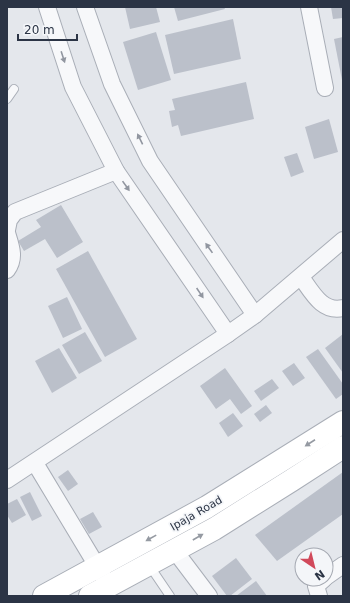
<svg xmlns="http://www.w3.org/2000/svg" width="350" height="603" font-family="'DejaVu Sans',sans-serif">
<style>
.building{fill:#bbc0ca}
.lines{fill:none;stroke-linecap:round;stroke-linejoin:round}
.lane-casing{stroke:#a9aeb7;stroke-width:10}
.street-casing{stroke:#a9aeb7;stroke-width:18}
.secondary-casing{stroke:#a9aeb7;stroke-width:24}
.lane{stroke:#f7f8fa;stroke-width:8}
.street{stroke:#f7f8fa;stroke-width:16}
.secondary{stroke:#fff;stroke-width:22}
.oneway{fill:#9196a0}
.oneway2{fill:#959aa2}
.labels{text-anchor:middle;stroke-width:3.5;stroke-linejoin:round;paint-order:stroke}
.street-label{font-size:11px;fill:#2b3445;stroke:#f4f6f9}
</style>
<rect width="100%" height="100%" fill="#e4e7ec"/>
<g class="building">
<path d="M 125,7 L 156,7 L 160,22 L 130,29 Z"/>
<path d="M 174,7 L 224,7 L 225,9 L 178,21 Z"/>
<path d="M 331,7 L 343,7 L 343,18 L 333,19 Z"/>
<path d="M 233,19 L 241,59 L 174,74 L 165,35 Z"/>
<path d="M 156,32 L 171,80 L 138,90 L 123,42 Z"/>
<path d="M 343,37 L 343,80 L 342,80 L 334,39 Z"/>
<path d="M 246,82 L 254,119 L 181,136 L 178,125 L 172,127 L 169,111 L 175,110 L 172,99 Z"/>
<path d="M 329,119 L 338,152 L 314,159 L 305,127 Z"/>
<path d="M 297,153 L 304,172 L 291,177 L 284,157 Z"/>
<path d="M 61,205 L 83,242 L 57,258 L 45,239 L 24,251 L 18,241 L 41,227 L 36,220 Z"/>
<path d="M 88,251 L 137,339 L 105,357 L 56,269 Z"/>
<path d="M 67,297 L 82,329 L 63,338 L 48,306 Z"/>
<path d="M 85,332 L 102,361 L 79,374 L 62,345 Z"/>
<path d="M 343,334 L 343,373 L 325,348 Z"/>
<path d="M 59,348 L 77,378 L 52,393 L 35,361 Z"/>
<path d="M 318,349 L 343,384 L 343,394 L 336,399 L 306,357 Z"/>
<path d="M 294,363 L 305,378 L 293,386 L 282,371 Z"/>
<path d="M 225,368 L 252,406 L 241,414 L 230,399 L 216,409 L 200,386 Z"/>
<path d="M 272,379 L 279,388 L 261,401 L 254,391 Z"/>
<path d="M 266,405 L 272,413 L 260,422 L 254,414 Z"/>
<path d="M 233,413 L 243,426 L 228,437 L 219,423 Z"/>
<path d="M 68,470 L 78,484 L 68,491 L 58,477 Z"/>
<path d="M 343,472 L 343,514 L 277,561 L 255,535 Z"/>
<path d="M 30,492 L 42,516 L 32,521 L 20,497 Z"/>
<path d="M 17,499 L 26,515 L 12,523 L 7,515 L 7,504 Z"/>
<path d="M 93,512 L 102,527 L 89,534 L 80,519 Z"/>
<path d="M 236,558 L 252,579 L 230,596 L 227,596 L 212,576 Z"/>
<path d="M 256,581 L 267,596 L 236,596 Z"/>
</g>
<g class="lines">
<g class="lane-casing">
<g id="lane">
<path d="M 7,99 L 14,89"/>
<path d="M 149,565 L 170,596"/>
</g>
</g>
<g class="street-casing">
<g id="street">
<path d="M 47,7 L 73,87 L 116,171 L 228,334"/>
<path d="M 85,7 L 112,84 L 150,161 L 255,315"/>
<path d="M 309,7 L 325,88"/>
<path d="M 7,230 L 9,220 L 15,212 L 116,171"/>
<path d="M 7,233 C 11,246 16,258 7,270"/>
<path d="M 301,277 C 312,292 322,313 343,308"/>
<path d="M 35,463 L 103,576"/>
<path d="M 7,480 L 228,334 L 255,315 L 343,240"/>
<path d="M 175,551 L 209,596"/>
<path d="M 326,577 L 343,565"/>
<path d="M 319,596 L 316,586 L 324,579"/>
</g>
</g>
<g class="secondary-casing">
<g id="secondary">
<path d="M 44,596 L 207,507 L 343,422"/>
<path d="M 90,596 L 214,529 L 292,480 L 343,447"/>
</g>
</g>
<use href="#lane" class="lane"/>
<use href="#street" class="street"/>
<use href="#secondary" class="secondary"/>
</g>
<defs><path id="oneway-solid" d="M-6-.8H1V-3.2L6.5 0L1 3.2V.8H-6Z"/></defs>
<g class="oneway">
<use href="#oneway-solid" transform="translate(63 57) rotate(72)"/>
<use href="#oneway-solid" transform="translate(140 139) rotate(-116)"/>
<use href="#oneway-solid" transform="translate(126 186) rotate(55)"/>
<use href="#oneway-solid" transform="translate(209 248) rotate(-125)"/>
<use href="#oneway-solid" transform="translate(200 293) rotate(56)"/>
</g>
<g class="oneway2">
<use href="#oneway-solid" transform="translate(310 443) rotate(147)"/>
<use href="#oneway-solid" transform="translate(198 537) rotate(-30)"/>
<use href="#oneway-solid" transform="translate(151 538) rotate(151)"/>
</g>
<g class="labels">
<g class="street-label">
<text transform="translate(196 513) rotate(-30)" y="4">Ipaja Road</text>
</g>
</g>
<rect width="350" height="603" fill="none" stroke="#2b3445" stroke-width="16"/>
<g transform="translate(314 567) rotate(145)"><circle r="19" fill="#f4f6f9" stroke="#a4a8b1"/>
<path d="M0-3L7 15L0 10L-7 15Z" fill="#d1495b"/>
<text y="-6" font-size="11" font-weight="bold" text-anchor="middle" fill="#2b3445">N</text>
</g>
<path d="M18 34v6h59v-6" fill="none" stroke="#2b3445" stroke-width="2"/>
<text x="24" y="34" font-size="12" fill="#2b3445" stroke="#f4f6f9" stroke-width="3" paint-order="stroke">20 m</text>
</svg>
